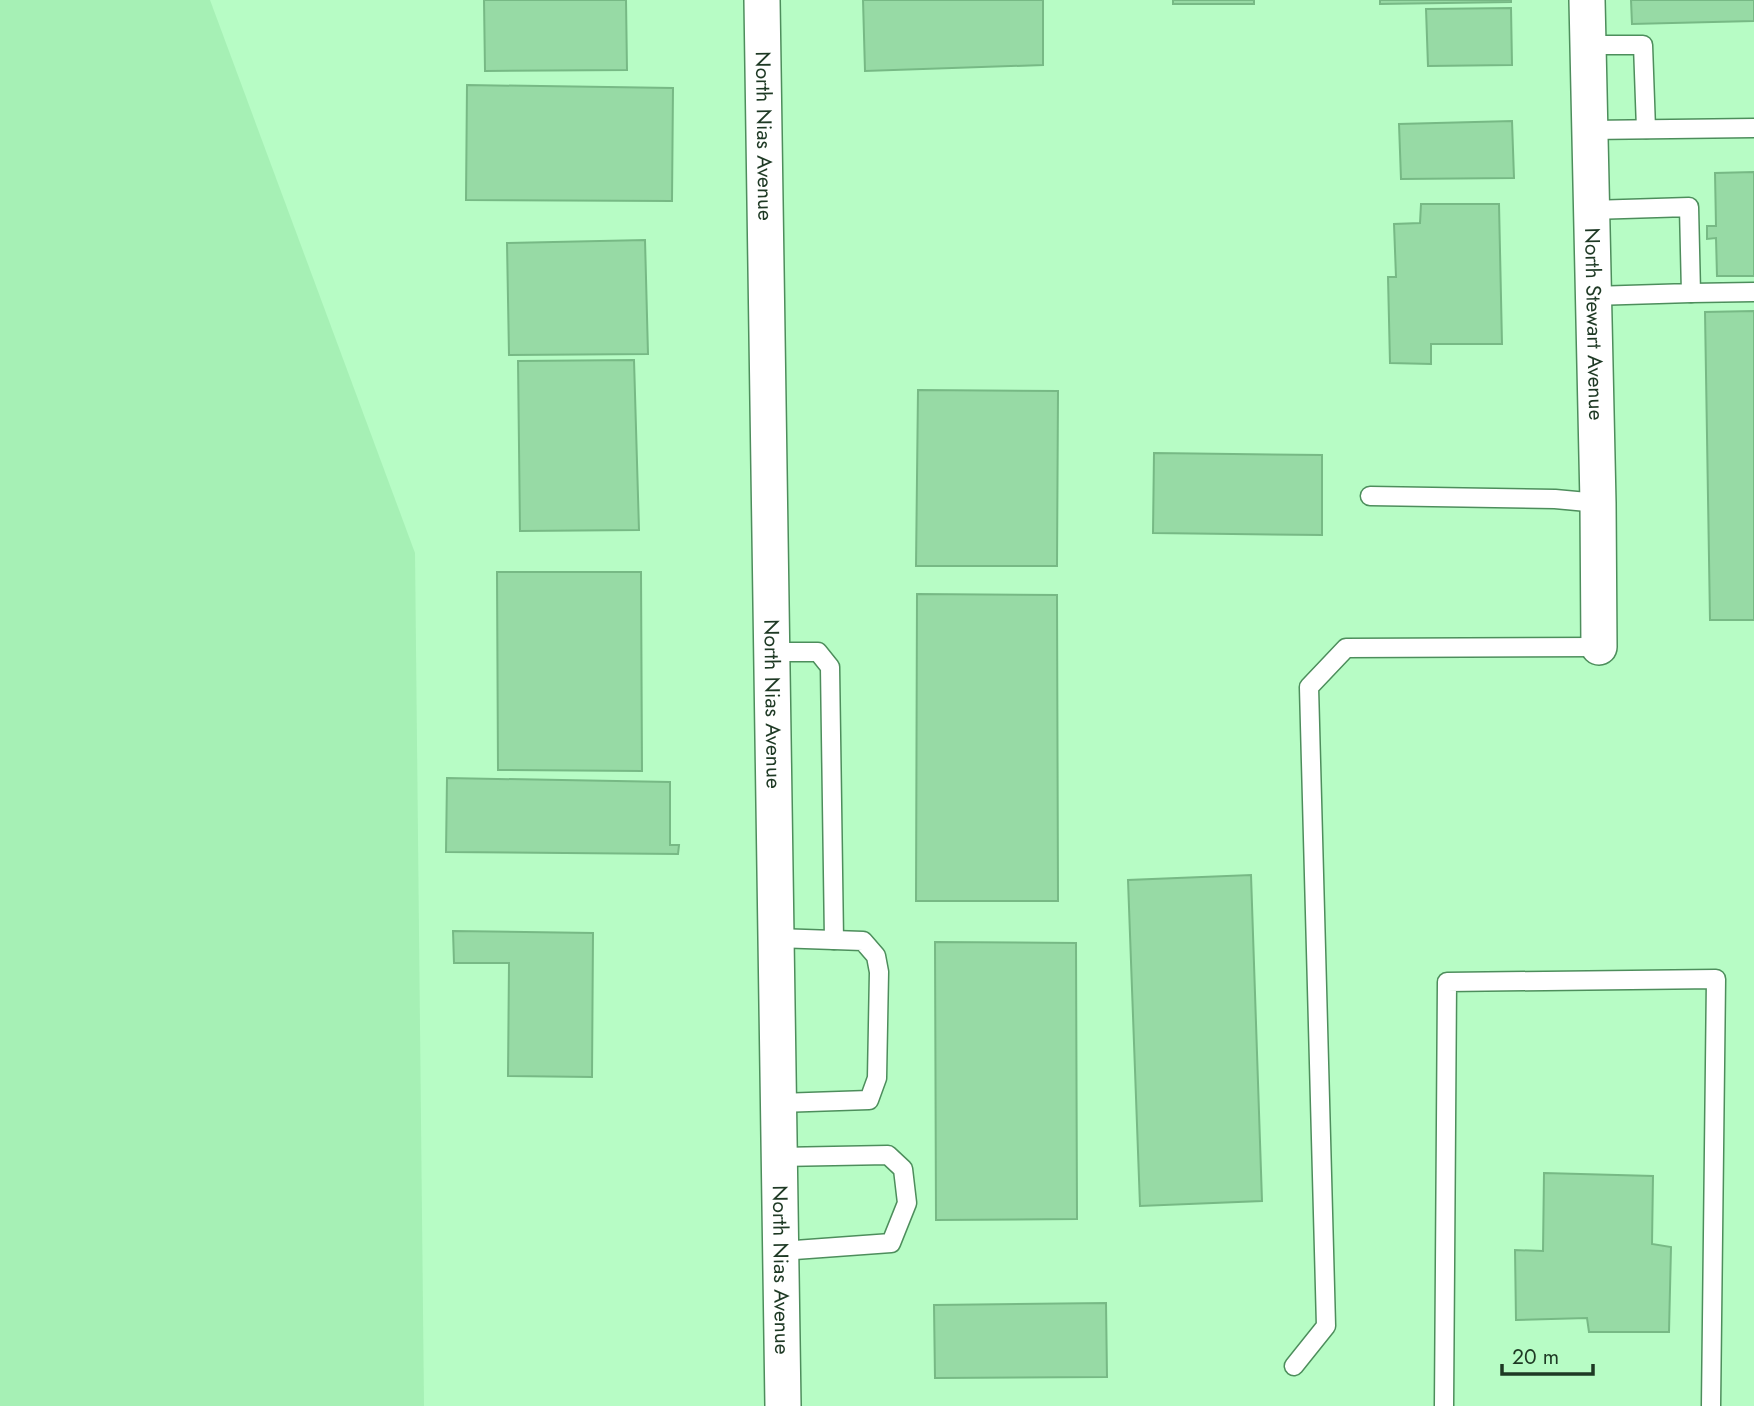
<svg xmlns="http://www.w3.org/2000/svg" width="1754" height="1406" font-family="Jost,sans-serif">
<style>
.built{fill:#a6f0b5}
.building{fill:#97daa5;stroke:#77b985;stroke-width:2}
.lines{fill:none;stroke-linecap:round;stroke-linejoin:round}
.service-casing{stroke:#4d8e5c;stroke-width:21}
.minor-casing{stroke:#4d8e5c;stroke-width:38}
.service{stroke:#fff;stroke-width:18}
.minor{stroke:#fff;stroke-width:35}
.labels{text-anchor:middle;stroke-width:5;stroke-linejoin:round;paint-order:stroke}
.street-label{font-size:21px;fill:#1e3924;stroke:#b7fcc5}
</style>
<rect width="100%" height="100%" fill="#b7fcc5"/>
<path class="built" d="M 0,0 L 210,0 L 415,553 L 424,1406 L 0,1406 Z"/>
<g class="building">
<path d="M 484,0 L 626,0 L 627,70 L 485,71 Z"/>
<path d="M 863,0 L 1043,0 L 1043,65 L 865,71 Z"/>
<rect x="1173" y="0" width="81" height="4"/>
<path d="M 1380,0 L 1511,0 L 1511,2 L 1380,4 Z"/>
<path d="M 1631,0 L 1754,0 L 1754,21 L 1632,24 Z"/>
<path d="M 1511,8 L 1512,65 L 1428,66 L 1426,9 Z"/>
<path d="M 467,85 L 673,88 L 672,201 L 466,200 Z"/>
<path d="M 1512,121 L 1514,178 L 1401,179 L 1399,124 Z"/>
<path d="M 1754,172 L 1754,276 L 1717,276 L 1716,238 L 1707,239 L 1707,226 L 1716,226 L 1715,173 Z"/>
<path d="M 1421,204 L 1499,204 L 1502,344 L 1431,344 L 1431,364 L 1390,363 L 1388,277 L 1396,277 L 1394,224 L 1420,223 Z"/>
<path d="M 645,240 L 648,354 L 509,355 L 507,243 Z"/>
<path d="M 1754,311 L 1754,620 L 1710,620 L 1705,312 Z"/>
<path d="M 634,360 L 639,530 L 520,531 L 518,361 Z"/>
<path d="M 918,390 L 1058,391 L 1057,566 L 916,566 Z"/>
<path d="M 1154,453 L 1322,455 L 1322,535 L 1153,533 Z"/>
<path d="M 497,572 L 641,572 L 642,771 L 498,770 Z"/>
<path d="M 917,594 L 1057,595 L 1058,901 L 916,901 Z"/>
<path d="M 447,778 L 670,782 L 670,845 L 679,845 L 678,854 L 446,852 Z"/>
<path d="M 1251,875 L 1262,1201 L 1140,1206 L 1128,880 Z"/>
<path d="M 453,931 L 593,933 L 592,1077 L 508,1076 L 509,963 L 454,963 Z"/>
<path d="M 935,942 L 1076,943 L 1077,1219 L 936,1220 Z"/>
<path d="M 1544,1173 L 1653,1176 L 1652,1244 L 1671,1247 L 1669,1332 L 1589,1332 L 1587,1318 L 1516,1320 L 1515,1250 L 1543,1251 Z"/>
<path d="M 1106,1303 L 1107,1377 L 935,1378 L 934,1305 Z"/>
</g>
<g class="lines">
<g class="service-casing">
<g id="service">
<path d="M 1588,45 L 1643,45 L 1646,129"/>
<path d="M 1589,130 L 1754,128"/>
<path d="M 1591,210 L 1689,207 L 1691,293 L 1593,296"/>
<path d="M 1691,293 L 1754,292"/>
<path d="M 1370,496 L 1555,499 L 1598,503"/>
<path d="M 772,652 L 818,652 L 830,667 L 834,940"/>
<path d="M 776,938 L 863,941 L 876,956 L 879,972 L 877,1078 L 869,1100 L 779,1103"/>
<path d="M 779,1157 L 888,1155 L 903,1169 L 907,1203 L 891,1243 L 781,1251"/>
<path d="M 1294,1366 L 1326,1326 L 1309,687 L 1346,648 L 1599,647"/>
<path d="M 1444,1406 L 1447,982 L 1716,979 L 1711,1406"/>
</g>
</g>
<g class="minor-casing">
<g id="minor">
<path id="s1" d="M 762,0 L 783,1406"/>
<path id="s2" d="M 1587,0 L 1598,503 L 1599,647"/>
</g>
</g>
<use href="#service" class="service"/>
<use href="#minor" class="minor"/>
</g>
<g class="labels">
<g class="street-label">
<text dy="7" stroke="none"><textPath href="#s1" startOffset="136">North Nias Avenue</textPath></text>
<text dy="7" stroke="none"><textPath href="#s2" startOffset="324">North Stewart Avenue</textPath></text>
<text dy="7" stroke="none"><textPath href="#s1" startOffset="704">North Nias Avenue</textPath></text>
<text dy="7" stroke="none"><textPath href="#s1" startOffset="1270">North Nias Avenue</textPath></text>
</g>
</g>
<path d="M1502 1364v10h91v-10" fill="none" stroke="#1e3924" stroke-width="3.5"/>
<text x="1512" y="1364" font-size="21" fill="#1e3924" stroke="#b7fcc5" stroke-width="5" paint-order="stroke">20 m</text>
</svg>
